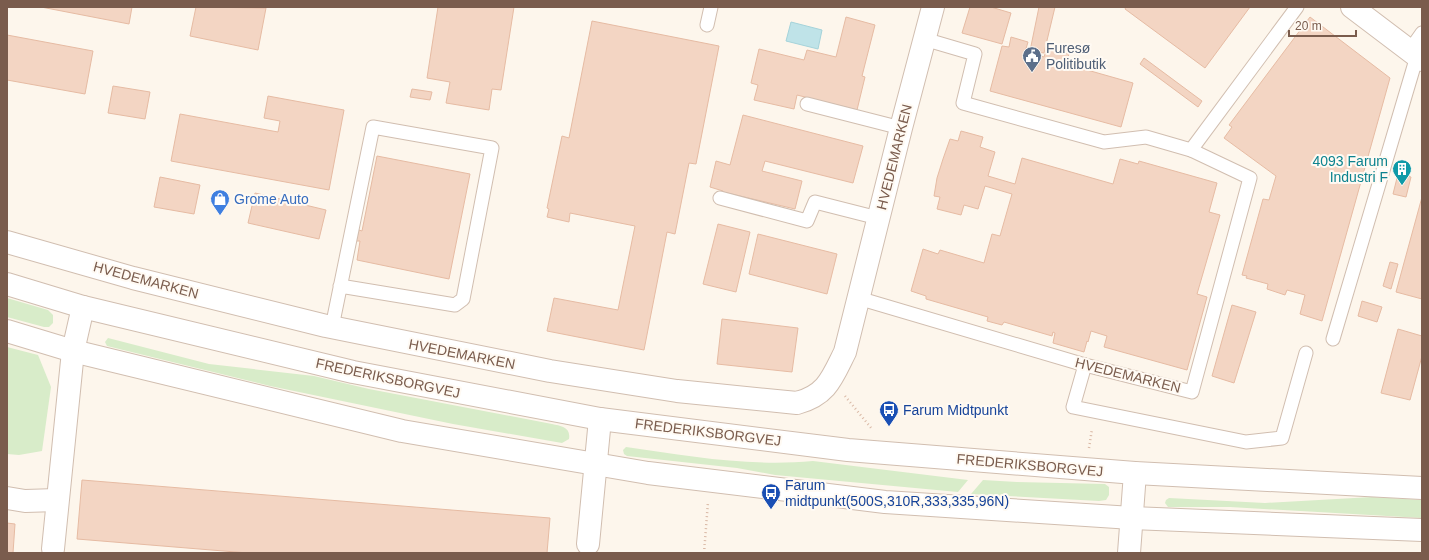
<svg xmlns="http://www.w3.org/2000/svg" width="1429" height="560" font-family="Helvetica,sans-serif">
<style>
.green{fill:#d8ecc9}
.water{fill:#bfe3e8;stroke:#a5d3da}
.building{fill:#f3d5c3;stroke:#e6bba3}
.lines{fill:none;stroke-linecap:round;stroke-linejoin:round}
.service-casing{stroke:#d1beb0;stroke-width:15}
.minor-casing{stroke:#d1beb0;stroke-width:24}
.tertiary-casing{stroke:#d1beb0;stroke-width:24}
.path{stroke:#d9b8a5;stroke-width:2.5;stroke-dasharray:1 3;stroke-linecap:butt}
.service{stroke:#fff;stroke-width:13}
.minor{stroke:#fff;stroke-width:22}
.tertiary{stroke:#fff;stroke-width:22}
.labels{text-anchor:middle;stroke-width:4;stroke-linejoin:round;paint-order:stroke}
.service-label{font-size:14px;fill:#4e5e75;stroke:#fffaf3;text-anchor:start}
.street-label{font-size:14px;fill:#7a5c4d;stroke:#fffaf3}
.culture-label{font-size:14px;fill:#0d838f;stroke:#fffaf3;text-anchor:end}
.shop-label{font-size:14px;fill:#366cbe;stroke:#fffaf3;text-anchor:start}
.transit-label{font-size:14px;fill:#164399;stroke:#fffaf3;text-anchor:start}
</style>
<rect width="100%" height="100%" fill="#fdf6ec"/>
<g class="green">
<path d="M 7,298 L 48,310 L 53,315 L 53,323 L 49,327 L 44,327 L 7,317 Z"/>
<path d="M 108,338 L 209,364 L 314,376 L 369,389 L 552,424 C 561,426 571,427 569,439 L 562,443 L 453,424 L 270,386 L 107,346 L 105,342 Z"/>
<path d="M 7,347 L 38,355 L 51,387 L 42,451 L 19,455 L 7,454 Z"/>
<path d="M 626,447 C 688,456 750,467 813,461 L 968,480 L 958,492 L 775,475 L 737,468 L 627,456 L 624,454 L 623,450 Z"/>
<path d="M 983,480 L 1017,482 L 1105,484 L 1109,487 L 1109,495 L 1106,500 L 1099,501 L 971,494 Z"/>
<path d="M 1372,497 L 1422,500 L 1422,518 L 1230,507 L 1168,507 L 1165,503 L 1166,500 L 1169,498 L 1265,503 Z"/>
</g>
<path class="water" d="M 791,22 L 822,30 L 818,49 L 786,41 Z"/>
<g class="building">
<path d="M 41,7 L 132,7 L 129,24 Z"/>
<path d="M 196,7 L 266,8 L 258,50 L 190,36 Z"/>
<path d="M 438,7 L 514,7 L 501,90 L 492,89 L 489,110 L 446,103 L 450,82 L 427,78 Z"/>
<path d="M 970,7 L 991,7 L 1011,13 L 1002,44 L 962,33 Z"/>
<path d="M 1039,7 L 1055,7 L 1044,53 L 1030,51 Z"/>
<path d="M 1126,7 L 1250,7 L 1205,68 L 1125,9 Z"/>
<path d="M 846,17 L 875,25 L 862,76 L 865,77 L 857,110 L 797,95 L 794,109 L 754,100 L 758,85 L 751,83 L 759,49 L 804,60 L 807,50 L 836,57 Z"/>
<path d="M 1310,17 L 1390,78 L 1322,321 L 1300,314 L 1305,295 L 1287,290 L 1285,295 L 1267,289 L 1268,284 L 1246,278 L 1247,276 L 1242,275 L 1263,199 L 1269,200 L 1276,176 L 1224,138 L 1232,127 L 1229,125 Z"/>
<path d="M 592,21 L 719,46 L 696,164 L 689,163 L 675,234 L 667,232 L 644,350 L 547,331 L 554,298 L 618,310 L 635,226 L 570,213 L 569,222 L 547,217 L 549,209 L 547,208 L 562,136 L 569,138 Z"/>
<path d="M 7,35 L 93,51 L 85,94 L 7,80 Z"/>
<path d="M 1011,37 L 1028,42 L 1025,52 L 1044,57 L 1047,48 L 1069,54 L 1066,64 L 1133,83 L 1121,127 L 990,91 L 1002,46 L 1009,47 Z"/>
<path d="M 1144,58 L 1202,101 L 1198,107 L 1140,64 Z"/>
<path d="M 113,86 L 150,92 L 145,119 L 108,113 Z"/>
<path d="M 412,89 L 432,92 L 430,100 L 410,97 Z"/>
<path d="M 268,96 L 344,110 L 329,190 L 171,161 L 180,114 L 278,132 L 280,121 L 264,118 Z"/>
<path d="M 743,115 L 863,146 L 853,183 L 765,161 L 762,171 L 802,181 L 795,209 L 723,192 L 723,191 L 710,187 L 716,161 L 730,165 Z"/>
<path d="M 961,131 L 983,137 L 980,147 L 995,152 L 988,176 L 1015,184 L 1022,158 L 1113,184 L 1120,159 L 1138,164 L 1139,161 L 1217,183 L 1209,212 L 1220,215 L 1197,294 L 1207,297 L 1187,370 L 1104,347 L 1107,336 L 1091,331 L 1088,342 L 1087,341 L 1084,352 L 1053,343 L 1055,333 L 1053,332 L 1052,336 L 1004,322 L 1002,325 L 987,321 L 988,317 L 926,299 L 926,296 L 911,291 L 923,249 L 938,254 L 940,250 L 984,263 L 992,234 L 1000,236 L 1012,194 L 985,186 L 978,209 L 964,205 L 961,215 L 937,209 L 940,197 L 934,196 L 937,178 L 943,159 L 950,139 L 958,141 Z"/>
<path d="M 377,156 L 470,174 L 449,279 L 357,260 L 360,241 L 356,241 L 359,230 L 362,231 Z"/>
<path d="M 1398,174 L 1411,177 L 1406,197 L 1393,194 Z"/>
<path d="M 160,177 L 200,185 L 194,214 L 154,207 Z"/>
<path d="M 255,193 L 326,210 L 319,239 L 248,223 Z"/>
<path d="M 1422,197 L 1422,299 L 1396,292 Z"/>
<path d="M 718,224 L 750,232 L 736,292 L 703,284 Z"/>
<path d="M 758,234 L 837,254 L 827,294 L 749,274 Z"/>
<path d="M 1390,262 L 1398,264 L 1391,289 L 1383,286 Z"/>
<path d="M 1362,301 L 1382,307 L 1377,322 L 1358,316 Z"/>
<path d="M 1232,305 L 1256,312 L 1234,383 L 1212,376 Z"/>
<path d="M 722,319 L 798,328 L 792,372 L 717,364 Z"/>
<path d="M 1398,329 L 1422,336 L 1422,356 L 1410,400 L 1381,393 Z"/>
<path d="M 82,480 L 550,518 L 547,553 L 248,553 L 77,539 Z"/>
<path d="M 7,523 L 15,524 L 13,553 L 7,553 Z"/>
</g>
<g class="lines">
<g class="service-casing">
<g id="service">
<path d="M 707,25 L 711,7"/>
<path d="M 924,39 L 975,54 L 963,103 L 1104,142 L 1146,137 L 1191,150"/>
<path d="M 1410,50 L 1422,33"/>
<path d="M 807,104 L 901,128"/>
<path d="M 720,198 L 807,221 L 815,202 L 878,218"/>
<path d="M 858,298 L 1085,365 L 1192,392 L 1250,178 L 1191,150 L 1297,7"/>
<path d="M 332,327 L 373,127 L 492,148 L 463,299 L 455,305 L 340,286"/>
<path d="M 1333,339 L 1417,56"/>
<path d="M 1085,365 L 1073,407 L 1246,442 L 1282,438 L 1306,353"/>
</g>
</g>
<g class="minor-casing">
<g id="minor">
<path d="M 1352,7 L 1422,60"/>
<path d="M 7,242 L 133,278 L 326,326 L 550,371 L 677,391 L 797,403 C 827,395 832,378 845,352 L 901,128 L 933,7"/>
<path d="M 7,498 L 25,501 L 57,500"/>
<path d="M 588,544 L 600,419"/>
<path d="M 53,549 L 73,351 L 83,307"/>
<path d="M 1129,553 L 1135,473"/>
</g>
</g>
<g class="tertiary-casing">
<g id="tertiary">
<path d="M 7,284 L 83,307 L 353,372 L 600,419 L 848,450 L 1135,473 L 1422,488"/>
<path d="M 7,331 L 73,351 L 402,431 L 648,473 L 885,502 L 1132,518 L 1422,530"/>
</g>
</g>
<g class="path">
<path d="M 845,396 L 872,429"/>
<path d="M 1089,448 L 1092,429"/>
<path d="M 704,553 L 708,502"/>
</g>
<use href="#service" class="service"/>
<use href="#minor" class="minor"/>
<use href="#tertiary" class="tertiary"/>
</g>
<defs>
<g id="civic-pin" transform="scale(1)"><path d="M0 17L-7.5 6A9.5 9.5 0 1 1 7.5 6Z" fill="#5c6f8a" stroke="#fffaf3"/><path d="M-.6-6.5H3V-4.5H.6V-3L4-1V1h2V6H-6V1h2V-1L-.6-3ZM-1.2 2.5V6h2.4V2.5Z" fill="#fff"/></g>
<g id="building-pin" transform="scale(1)"><path d="M0 17L-7.5 6A9.5 9.5 0 1 1 7.5 6Z" fill="#0f9aa8" stroke="#fffaf3"/><path d="M-4-6H4V6H1V3H-1V6H-4ZM-2.5-4.3h1.7v1.8h-1.7ZM.8-4.3h1.7v1.8H.8ZM-2.5-1h1.7V.8h-1.7ZM.8-1h1.7V.8H.8Z" fill="#fff"/></g>
<g id="shop-pin" transform="scale(1)"><path d="M0 17L-7.5 6A9.5 9.5 0 1 1 7.5 6Z" fill="#3f7fe0" stroke="#fffaf3"/><path d="M-5-2.5h2.3a2.7 3.5 0 0 1 5.4 0H5L5.5 6h-11ZM-1.5-2.5h3a1.5 2.3 0 0 0-3 0Z" fill="#fff"/></g>
<g id="bus-pin" transform="scale(1)"><path d="M0 17L-7.5 6A9.5 9.5 0 1 1 7.5 6Z" fill="#1a4fb4" stroke="#fffaf3"/><path d="M-5-6H5V4H4V6H2V4H-2V6H-4V4H-5ZM-3.5-4V0h7V-4ZM-3.5 1.2v1.5H-2V1.2ZM2 1.2v1.5H3.5V1.2Z" fill="#fff"/></g>
</defs>
<g fill-rule="evenodd">
<use href="#civic-pin" x="1032" y="56"/>
<use href="#building-pin" x="1402" y="169"/>
<use href="#shop-pin" x="220" y="199"/>
<use href="#bus-pin" x="889" y="410"/>
<use href="#bus-pin" x="771" y="493"/>
</g>
<g class="labels">
<g class="service-label">
<text x="1046" y="53">Furesø<tspan x="1046" dy="16">Politibutik</tspan></text>
</g>
<g class="street-label">
<text transform="translate(894 157) rotate(-76)" y="5">HVEDEMARKEN</text>
<text transform="translate(146 280) rotate(15)" y="5">HVEDEMARKEN</text>
<text transform="translate(462 354) rotate(11)" y="5">HVEDEMARKEN</text>
<text transform="translate(1128 375) rotate(14)" y="5">HVEDEMARKEN</text>
<text transform="translate(388 378) rotate(12)" y="5">FREDERIKSBORGVEJ</text>
<text transform="translate(708 432) rotate(7)" y="5">FREDERIKSBORGVEJ</text>
<text transform="translate(1030 465) rotate(5)" y="5">FREDERIKSBORGVEJ</text>
</g>
<g class="culture-label">
<text x="1388" y="166">4093 Farum<tspan x="1388" dy="16">Industri F</tspan></text>
</g>
<g class="shop-label">
<text x="234" y="204">Grome Auto</text>
</g>
<g class="transit-label">
<text x="903" y="415">Farum Midtpunkt</text>
<text x="785" y="490">Farum<tspan x="785" dy="16">midtpunkt(500S,310R,333,335,96N)</tspan></text>
</g>
</g>
<rect width="1429" height="560" fill="none" stroke="#7a5c4d" stroke-width="16"/>
<path d="M1289 30v6h67v-6" fill="none" stroke="#7a5c4d" stroke-width="2"/>
<text x="1295" y="30" font-size="12" fill="#7a5c4d" stroke="#fffaf3" stroke-width="3" paint-order="stroke">20 m</text>
</svg>
